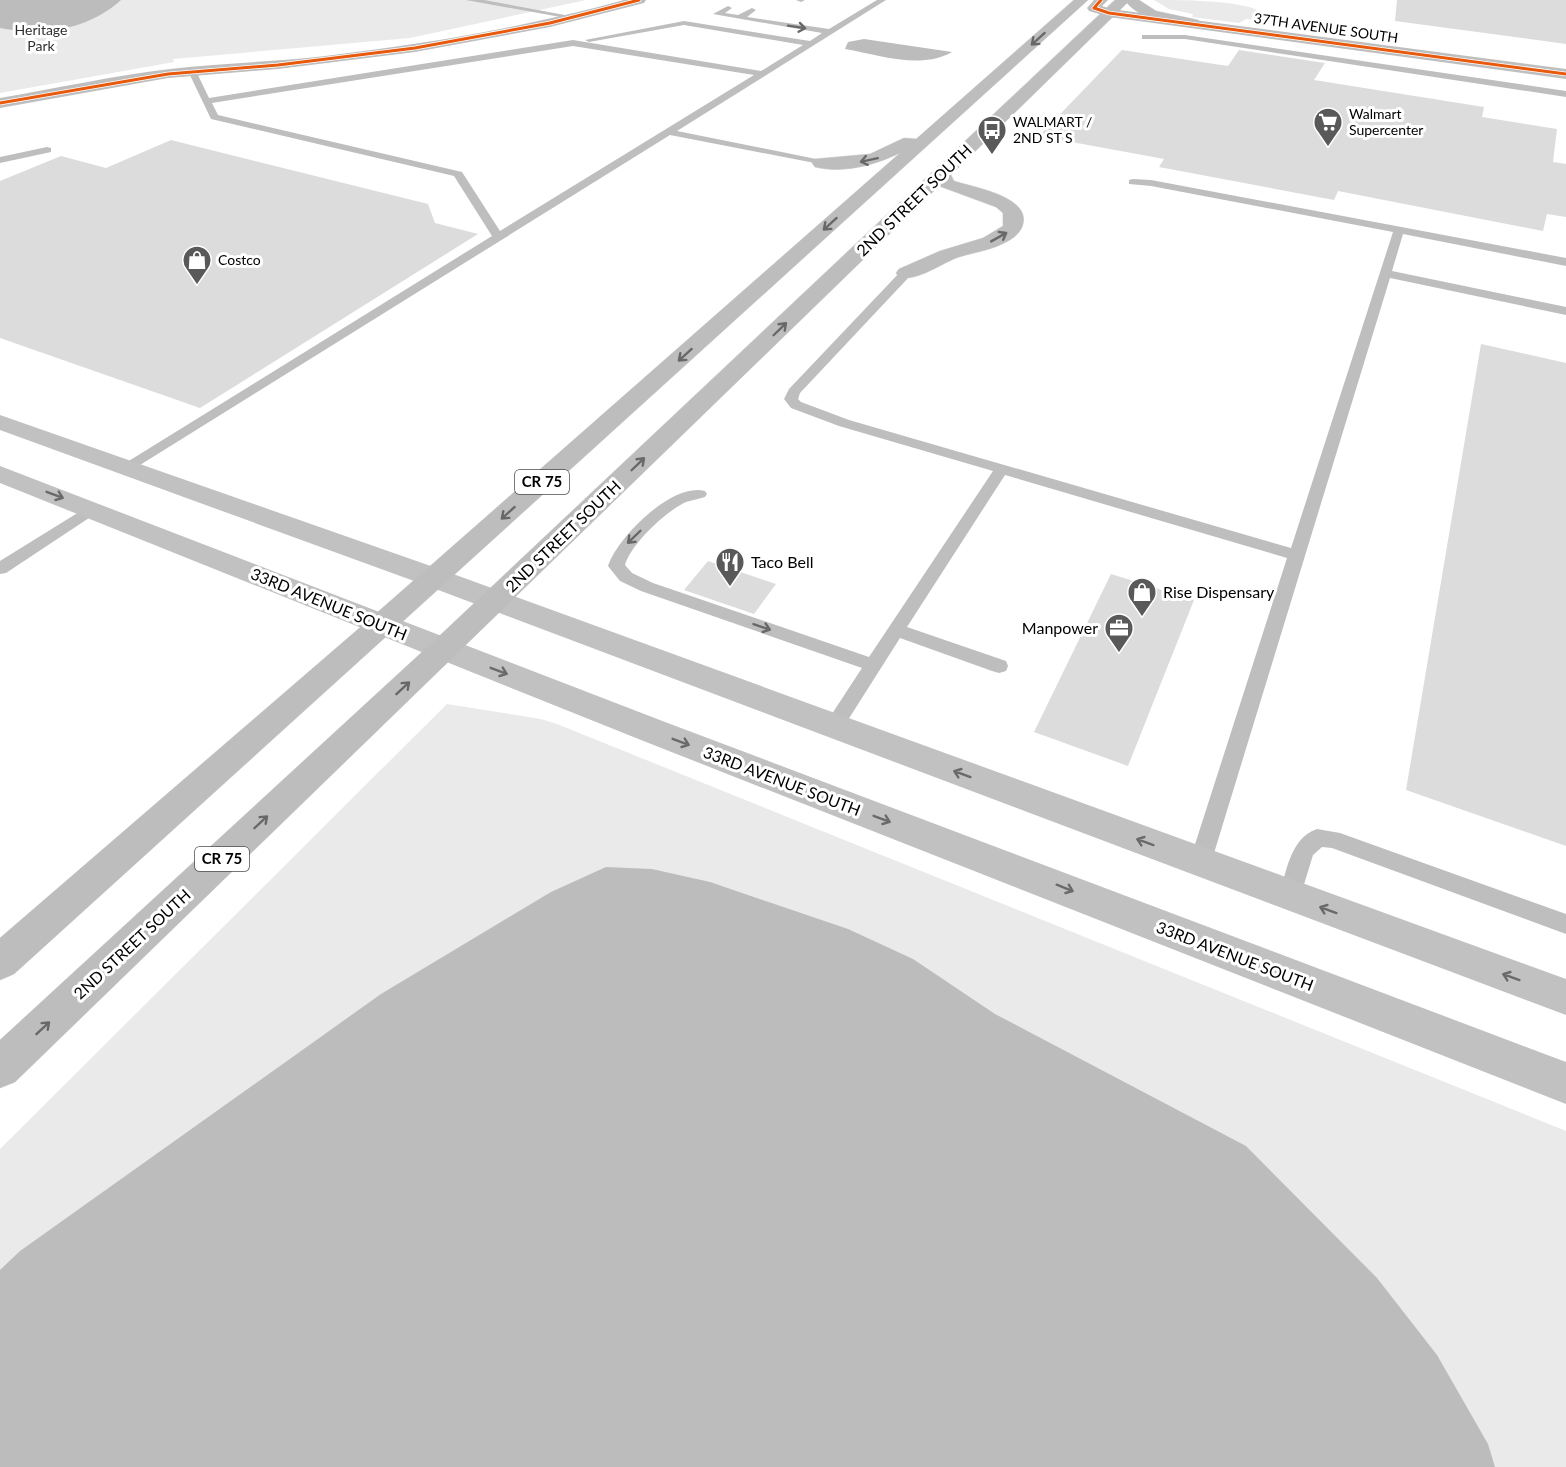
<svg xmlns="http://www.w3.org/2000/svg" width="1566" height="1467" font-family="Lato,sans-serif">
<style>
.green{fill:#eaeaea}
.water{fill:#bcbcbc}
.building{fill:#dcdcdc}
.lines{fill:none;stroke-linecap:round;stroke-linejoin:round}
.primary-casing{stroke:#dbdbdb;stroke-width:1}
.lane{fill:#bebebe;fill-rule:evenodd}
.street{fill:#bebebe;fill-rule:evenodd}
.secondary{fill:#c1c1c1;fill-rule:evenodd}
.primary{fill:#bdbdbd;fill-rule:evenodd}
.cycleway-casing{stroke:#fff;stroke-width:4.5}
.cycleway{stroke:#e8590c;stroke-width:3}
.oneway{stroke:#686868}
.oneway2{stroke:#6a6a6a}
.labels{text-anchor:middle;stroke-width:6;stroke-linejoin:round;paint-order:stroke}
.far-street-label{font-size:14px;fill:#000;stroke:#fff}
.far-park-label{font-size:14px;fill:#2f2f2f;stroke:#fff}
.far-poi-label{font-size:14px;fill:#000;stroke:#fff;text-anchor:start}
.shield{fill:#fff;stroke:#4c4c4c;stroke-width:1.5}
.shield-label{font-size:15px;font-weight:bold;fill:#000}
.street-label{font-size:16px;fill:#000;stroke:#fff}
.poi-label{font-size:16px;fill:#000;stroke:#fff;text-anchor:start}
</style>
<rect width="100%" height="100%" fill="#fff"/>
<g class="green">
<path d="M 0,0 L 586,0 L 410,38 L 173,59 L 174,62 L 0,93 Z"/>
<path d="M 1154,0 C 1178,0 1241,0 1259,11 L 1253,20 L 1246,19 L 1239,23 L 1192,17 L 1193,14 L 1169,9 Z"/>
<path d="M 447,704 L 541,719 L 557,724 L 1566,1131 L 1566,1467 L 0,1467 L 0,1149 Z"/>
</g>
<g class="water">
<path d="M 0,0 L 121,0 C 88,30 43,36 0,28 Z"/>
<path d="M 864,39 L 952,52 C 920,70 880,55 845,49 L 848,42 Z"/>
<path d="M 606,867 L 652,869 L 710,882 L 848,929 L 913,959 L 995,1014 L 1246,1146 L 1377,1278 L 1437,1355 L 1488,1444 L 1495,1467 L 0,1467 L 0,1270 L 20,1251 L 381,994 L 551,892 Z"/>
</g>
<g class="building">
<path d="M 1397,0 L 1566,0 L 1566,44 L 1395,21 Z"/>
<path d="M 1122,50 L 1228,66 L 1239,50 L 1325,63 L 1314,80 L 1484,107 L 1482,117 L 1557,129 L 1553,162 L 1566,164 L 1566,217 L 1547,214 L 1543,231 L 1338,191 L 1334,200 L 1159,167 L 1164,159 L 1039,136 Z"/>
<path d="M 171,140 L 428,204 L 435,223 L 478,234 L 200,408 L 0,338 L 0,181 L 61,156 L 106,168 Z"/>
<path d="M 1481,344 L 1566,363 L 1566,846 L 1406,790 Z"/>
<path d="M 708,561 L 776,584 L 754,614 L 684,590 Z"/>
<path d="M 1111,574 L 1194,600 L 1128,766 L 1034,732 Z"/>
</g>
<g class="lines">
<g class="primary-casing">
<g id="primary">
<path d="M 1074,0 L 1088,0 L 14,974 L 0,980 L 0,938 L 371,618 L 900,153 C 875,165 843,174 815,167 L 812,163 L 815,159 L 870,154 L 904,138 L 916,139 Z"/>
<path d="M 1115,0 L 1139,0 L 1156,11 L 1198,20 L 1200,23 L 1193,27 C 1171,23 1143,21 1127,3 L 951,175 L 954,181 C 972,187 1030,196 1023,224 C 1021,232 1014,238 1008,241 C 993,250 975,252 959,257 C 941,263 918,282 899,277 L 896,273 L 899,269 L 940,251 L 983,238 L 1003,226 L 1003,213 L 996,207 L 939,186 L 15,1082 L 0,1088 L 0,1040 L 434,641 Z"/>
</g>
</g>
<g class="lane">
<path d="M 466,0 L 484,0 L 581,18 L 577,20 Z"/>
<path d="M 796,0 L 805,0 L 801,2 Z"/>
<path d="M 877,0 L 886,0 L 677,131 L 821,160 L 825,161 L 825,165 L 670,135 L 132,470 L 122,470 L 119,467 L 492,236 L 454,176 L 211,119 L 188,71 L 189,69 L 195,69 L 209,98 L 573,40 L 761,71 L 803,45 L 684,25 L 589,42 L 585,40 L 684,21 L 810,41 L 822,33 L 713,14 L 728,6 L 732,8 L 725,13 L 738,15 L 752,8 L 756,10 L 747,17 L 829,29 ZM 573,46 L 754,75 L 500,231 L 462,172 L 218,115 L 212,103 Z"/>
<path d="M 1145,35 L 1185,35 L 1566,91 L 1566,97 L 1185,39 L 1142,39 L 1142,35 Z"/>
<path d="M 47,147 L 51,148 L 51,152 L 0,163 L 0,157 Z"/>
<path d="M 1133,179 L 1151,180 L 1566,258 L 1566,266 L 1403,234 L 1392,271 L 1566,307 L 1566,315 L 1390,278 L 1211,863 L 1208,869 L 1200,872 L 1192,869 L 1189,863 L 1287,558 L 1005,475 L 907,627 L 1006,661 L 1008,666 L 1006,671 L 999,673 L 992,671 L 900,638 L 841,731 L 834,733 L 827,731 L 824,726 L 862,668 L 641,591 L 620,581 L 608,566 C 617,538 672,482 705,491 L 707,494 L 705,497 C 699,499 692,500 686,502 C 666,511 631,544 625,565 L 632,573 L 653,583 L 869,657 L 993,471 L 839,426 L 791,408 L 784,399 L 789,389 L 902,270 L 910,270 L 910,276 L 800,393 L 798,399 L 801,402 L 849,420 L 1291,548 L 1393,232 L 1151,186 L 1129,184 L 1129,180 Z"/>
<path d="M 92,504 L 100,509 L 98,512 L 6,573 L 0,574 L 0,561 Z"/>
<path d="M 1317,829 L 1340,833 L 1566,914 L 1566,934 L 1332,848 L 1322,847 L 1313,855 L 1298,904 L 1290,906 L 1282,904 L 1279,897 C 1286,873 1290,838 1317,829 Z"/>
</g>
<g class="street">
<path d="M 624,0 L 646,0 L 644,3 L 550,27 L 415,52 L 278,69 L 168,78 L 0,108 L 0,98 C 57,88 113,76 170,69 C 222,63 273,62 325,56 C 426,44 526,27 624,0 Z"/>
<path d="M 1094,0 L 1108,0 L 1102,6 L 1111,9 L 1566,69 L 1566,79 L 1109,17 L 1089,11 L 1087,8 Z"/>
</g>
<g class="secondary">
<path d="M 0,415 L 445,571 L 1566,979 L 1566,1015 L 425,585 L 0,430 Z"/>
<path d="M 0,466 L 665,722 L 1566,1062 L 1566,1104 L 641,740 L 0,483 Z"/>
</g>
<use href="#primary" class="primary"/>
<g class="cycleway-casing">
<g id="cycleway">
<path d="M 1101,0 L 1094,8 L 1109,13 L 1566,74"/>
<path d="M 0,103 L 168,74 L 278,65 L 415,48 L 550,23 L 639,0"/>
</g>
</g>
<use href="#cycleway" class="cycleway"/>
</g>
<defs><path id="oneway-shaft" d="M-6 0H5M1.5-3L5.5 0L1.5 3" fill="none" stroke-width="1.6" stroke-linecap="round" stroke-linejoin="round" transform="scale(1.5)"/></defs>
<g class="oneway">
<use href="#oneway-shaft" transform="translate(797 27) rotate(9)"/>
<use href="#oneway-shaft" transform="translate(1038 39) rotate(138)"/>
<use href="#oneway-shaft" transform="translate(869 160) rotate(168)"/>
<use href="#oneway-shaft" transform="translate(830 224) rotate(138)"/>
<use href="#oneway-shaft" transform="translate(999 237) rotate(-29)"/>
<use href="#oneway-shaft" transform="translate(780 329) rotate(-44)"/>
<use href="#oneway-shaft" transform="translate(685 355) rotate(138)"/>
<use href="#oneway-shaft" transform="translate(638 464) rotate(-44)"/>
<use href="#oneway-shaft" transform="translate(508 513) rotate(138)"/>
<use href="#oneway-shaft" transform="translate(634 537) rotate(136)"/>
<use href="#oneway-shaft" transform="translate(762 627) rotate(19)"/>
<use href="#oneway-shaft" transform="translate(403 688) rotate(-43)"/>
<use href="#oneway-shaft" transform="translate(261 822) rotate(-43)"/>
<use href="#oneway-shaft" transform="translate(43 1028) rotate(-43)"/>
</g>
<g class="oneway2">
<use href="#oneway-shaft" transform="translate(55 495) rotate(21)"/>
<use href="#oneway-shaft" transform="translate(499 671) rotate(21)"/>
<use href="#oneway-shaft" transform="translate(681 742) rotate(21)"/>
<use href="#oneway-shaft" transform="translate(962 774) rotate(-160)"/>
<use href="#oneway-shaft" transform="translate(882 819) rotate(21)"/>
<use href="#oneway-shaft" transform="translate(1145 842) rotate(-160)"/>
<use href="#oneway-shaft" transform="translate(1065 888) rotate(22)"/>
<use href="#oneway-shaft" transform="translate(1328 910) rotate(-160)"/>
<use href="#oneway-shaft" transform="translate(1511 977) rotate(-160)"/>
</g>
<defs>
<g id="supermarket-pin" transform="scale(1.5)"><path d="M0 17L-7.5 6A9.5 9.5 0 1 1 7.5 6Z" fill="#595959" stroke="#fff"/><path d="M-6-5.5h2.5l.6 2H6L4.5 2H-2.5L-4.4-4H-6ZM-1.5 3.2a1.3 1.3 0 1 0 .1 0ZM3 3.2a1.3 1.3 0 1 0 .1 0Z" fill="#fff"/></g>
<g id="bus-pin" transform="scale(1.5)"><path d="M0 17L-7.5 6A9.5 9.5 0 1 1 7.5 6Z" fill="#595959" stroke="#fff"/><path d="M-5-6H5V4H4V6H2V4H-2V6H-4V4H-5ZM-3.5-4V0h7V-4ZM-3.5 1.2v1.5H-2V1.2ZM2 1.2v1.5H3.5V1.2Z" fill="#fff"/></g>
<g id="shop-pin" transform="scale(1.5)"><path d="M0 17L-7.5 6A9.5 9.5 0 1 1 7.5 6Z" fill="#595959" stroke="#fff"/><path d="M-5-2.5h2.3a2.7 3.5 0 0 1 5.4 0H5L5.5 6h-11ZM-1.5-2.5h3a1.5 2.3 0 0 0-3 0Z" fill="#fff"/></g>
<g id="restaurant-pin" transform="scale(1.5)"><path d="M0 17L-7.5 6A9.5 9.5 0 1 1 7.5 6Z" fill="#595959" stroke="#fff"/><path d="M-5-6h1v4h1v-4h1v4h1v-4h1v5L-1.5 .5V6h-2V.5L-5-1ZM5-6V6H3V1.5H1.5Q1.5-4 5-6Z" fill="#fff"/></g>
<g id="office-pin" transform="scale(1.5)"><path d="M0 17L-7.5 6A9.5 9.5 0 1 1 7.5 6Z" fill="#595959" stroke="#fff"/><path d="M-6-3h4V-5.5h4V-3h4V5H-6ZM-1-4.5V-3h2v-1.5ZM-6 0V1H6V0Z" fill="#fff"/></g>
</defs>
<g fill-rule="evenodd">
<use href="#supermarket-pin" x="1328" y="122"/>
<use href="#bus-pin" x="992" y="130"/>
<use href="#shop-pin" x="197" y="260"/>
<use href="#restaurant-pin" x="730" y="562"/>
<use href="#shop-pin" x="1142" y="592"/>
<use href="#office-pin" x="1119" y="628"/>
</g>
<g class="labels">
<g class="far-street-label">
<text transform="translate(1326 28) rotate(8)" y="5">37TH AVENUE SOUTH</text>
</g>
<g class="far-park-label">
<text x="41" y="35">Heritage<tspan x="41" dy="16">Park</tspan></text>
</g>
<g class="far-poi-label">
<text x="1349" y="119">Walmart<tspan x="1349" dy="16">Supercenter</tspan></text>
<text x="1013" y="127">WALMART /<tspan x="1013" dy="16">2ND ST S</tspan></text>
<text x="218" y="265">Costco</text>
</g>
<g class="shield">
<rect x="515" y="470" width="54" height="24" rx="4.5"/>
<rect x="195" y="847" width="54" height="24" rx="4.5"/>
</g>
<g class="shield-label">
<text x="542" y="487">CR 75</text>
<text x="222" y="864">CR 75</text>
</g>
<g class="street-label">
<text transform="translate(914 200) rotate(-44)" y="6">2ND STREET SOUTH</text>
<text transform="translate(563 536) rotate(-44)" y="6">2ND STREET SOUTH</text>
<text transform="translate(329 604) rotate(22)" y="6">33RD AVENUE SOUTH</text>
<text transform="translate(782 781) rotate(21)" y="6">33RD AVENUE SOUTH</text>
<text transform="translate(132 944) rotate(-43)" y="6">2ND STREET SOUTH</text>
<text transform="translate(1235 956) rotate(21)" y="6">33RD AVENUE SOUTH</text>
</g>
<g class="poi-label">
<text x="751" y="568">Taco Bell</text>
<text x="1163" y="598">Rise Dispensary</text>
<text x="1098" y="634" text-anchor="end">Manpower</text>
</g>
</g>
</svg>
